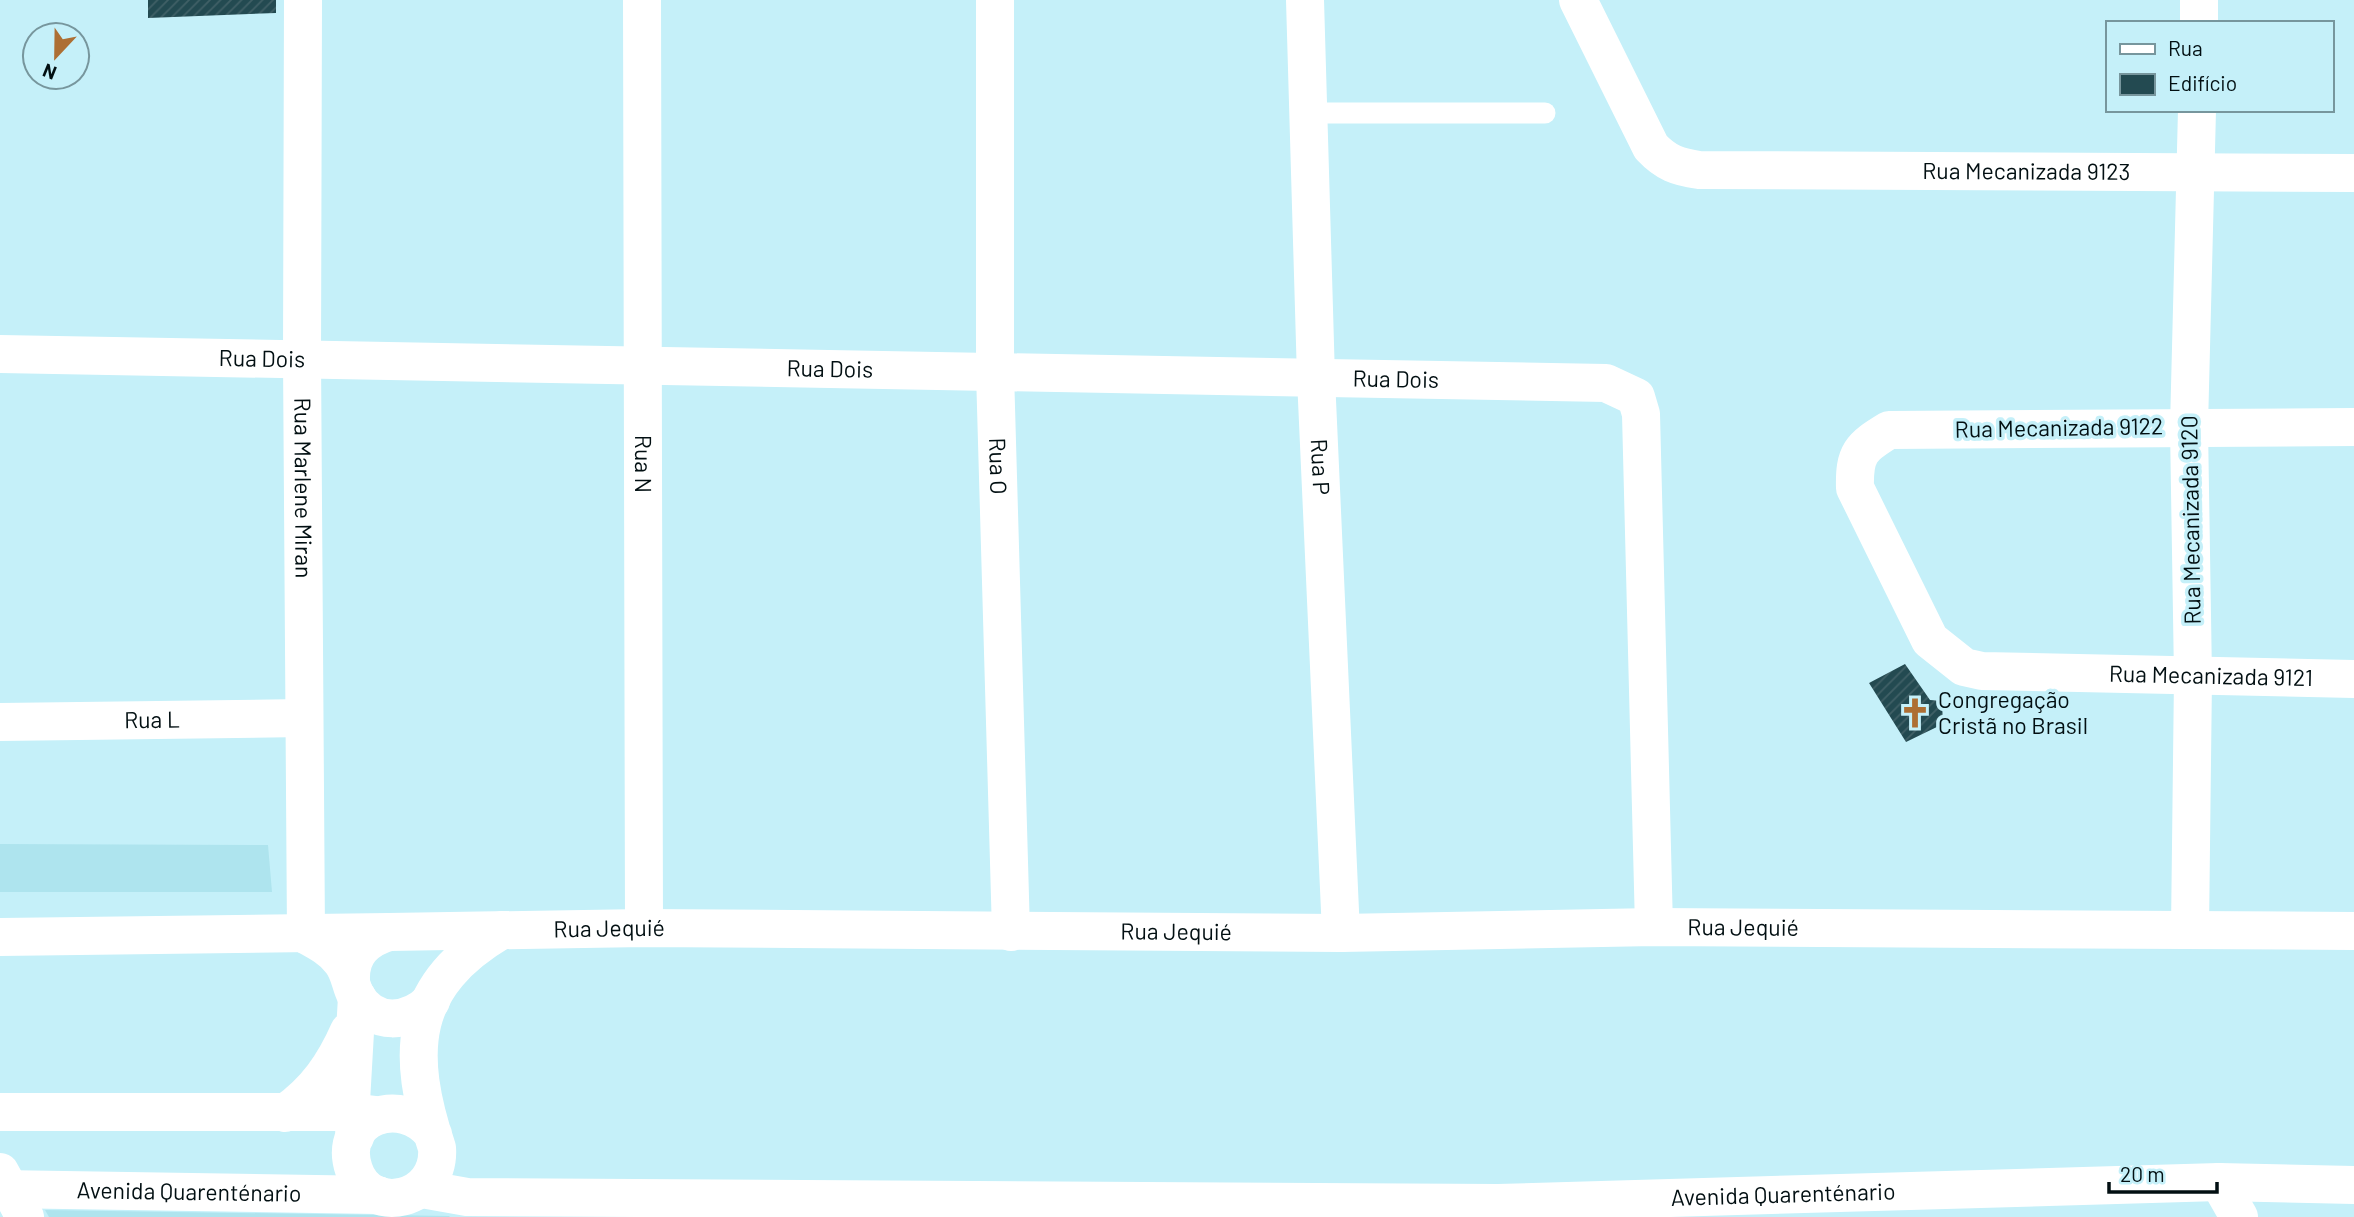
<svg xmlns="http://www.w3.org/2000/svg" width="2354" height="1217" font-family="Barlow,sans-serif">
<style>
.built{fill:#aee4ee}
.building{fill:url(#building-hatch)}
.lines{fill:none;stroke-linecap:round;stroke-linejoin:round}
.service{stroke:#fff;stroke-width:21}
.minor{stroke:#fff;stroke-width:38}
.tertiary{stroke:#fff;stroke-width:38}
.secondary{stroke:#fff;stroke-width:38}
.labels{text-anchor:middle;stroke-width:7;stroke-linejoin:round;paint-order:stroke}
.street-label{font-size:23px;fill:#020f12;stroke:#c5f0f9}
.poi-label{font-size:23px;fill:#020f12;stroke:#c5f0f9;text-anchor:start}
</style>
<defs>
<pattern id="building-hatch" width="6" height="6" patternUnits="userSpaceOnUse" patternTransform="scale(1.75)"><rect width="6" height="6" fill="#234a51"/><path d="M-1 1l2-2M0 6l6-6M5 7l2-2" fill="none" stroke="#406066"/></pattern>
</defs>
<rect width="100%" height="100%" fill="#c5f0f9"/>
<g class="built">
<path d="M 0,844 L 268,845 L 272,892 L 0,892 Z"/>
<path d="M 45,1210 L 449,1216 L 450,1217 L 49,1217 Z"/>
</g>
<g class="building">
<path d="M 148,0 L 276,0 L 276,13 L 148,18 Z"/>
<path d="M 1905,664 L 1930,700 L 1942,701 L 1943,724 L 1906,742 L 1869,683 Z"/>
</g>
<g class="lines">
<path class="service" d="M 1306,113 L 1545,113"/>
<g class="minor">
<path id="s1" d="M 303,0 L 302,358 L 306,935"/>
<path id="s2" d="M 642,0 L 644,928"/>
<path id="s3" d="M 995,0 L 995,372 L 1011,932"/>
<path id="s4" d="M 1305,0 L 1316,378 L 1341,933"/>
<path id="s5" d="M 1578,0 L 1651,147 C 1666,163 1678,167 1699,170 L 2354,173"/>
<path d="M 2199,23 L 2199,0"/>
<path id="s6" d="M 0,354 L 1606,383 L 1636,397 L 1641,414 L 1654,927"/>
<path id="s7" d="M 2354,427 L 1889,430 C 1861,447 1854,453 1855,488 L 1930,640 L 1964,667 L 1982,671 L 2354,679"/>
<path id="s8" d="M 0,722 L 304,718"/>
<path d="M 2190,930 L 2193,677 L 2189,427 L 2197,110"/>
<path d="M 2219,1182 L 2239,1217"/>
<path id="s9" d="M 422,1189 L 467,1197 L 1498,1203 L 2219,1182 L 2354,1185"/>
</g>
<g class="tertiary">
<path d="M 0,937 L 389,932"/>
<path d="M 0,1172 L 25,1217"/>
</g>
<g class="secondary">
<path d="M 306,935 C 319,942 332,949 341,961 C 350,972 350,985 356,996 C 374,1027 409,1023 431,1001"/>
<path id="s10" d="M 351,980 C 350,954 365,939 389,932 L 644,928 L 1341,933 L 1654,927 L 2354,931"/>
<path d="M 0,1112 L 351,1112 L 376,1115"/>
<path d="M 285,1113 C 316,1091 334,1065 349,1031"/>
<path d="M 433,1134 C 401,1093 336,1118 354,1170 C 370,1217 441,1201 437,1148 C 405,1052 408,985 502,930"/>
<path d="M 355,1137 L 351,1102 L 357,997"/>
<path id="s11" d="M 0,1189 L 378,1195"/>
</g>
</g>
<defs>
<g id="church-bare" transform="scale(2.415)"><path d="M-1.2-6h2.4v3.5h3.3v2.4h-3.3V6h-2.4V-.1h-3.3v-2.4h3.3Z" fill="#ad6f34" stroke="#c5f0f9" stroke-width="2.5" paint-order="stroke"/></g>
</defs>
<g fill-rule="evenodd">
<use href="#church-bare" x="1915" y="713"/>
</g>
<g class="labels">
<g class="street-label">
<text dy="8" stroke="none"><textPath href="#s5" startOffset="546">Rua Mecanizada 9123</textPath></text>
<text dy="8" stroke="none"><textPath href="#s6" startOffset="262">Rua Dois</textPath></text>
<text dy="8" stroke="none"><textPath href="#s6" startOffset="830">Rua Dois</textPath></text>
<text dy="8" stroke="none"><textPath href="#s6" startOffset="1396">Rua Dois</textPath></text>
<text transform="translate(2059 428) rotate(-1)" y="8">Rua Mecanizada 9122</text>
<text dy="8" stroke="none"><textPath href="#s2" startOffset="464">Rua N</textPath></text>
<text dy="8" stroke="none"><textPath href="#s3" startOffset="466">Rua O</textPath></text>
<text dy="8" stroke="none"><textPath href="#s4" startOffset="467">Rua P</textPath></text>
<text dy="8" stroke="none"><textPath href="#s1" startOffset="488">Rua Marlene Miran</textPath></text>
<text transform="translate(2191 520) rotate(-91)" y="8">Rua Mecanizada 9120</text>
<text dy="8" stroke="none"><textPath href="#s7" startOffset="998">Rua Mecanizada 9121</textPath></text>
<text dy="8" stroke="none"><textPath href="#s8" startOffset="152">Rua L</textPath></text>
<text dy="8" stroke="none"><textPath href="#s10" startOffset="1421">Rua Jequié</textPath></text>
<text dy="8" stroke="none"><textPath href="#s10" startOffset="287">Rua Jequié</textPath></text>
<text dy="8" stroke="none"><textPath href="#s10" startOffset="854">Rua Jequié</textPath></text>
<text dy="8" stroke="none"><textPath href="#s11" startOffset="189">Avenida Quarenténario</textPath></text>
<text dy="8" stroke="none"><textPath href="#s9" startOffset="1362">Avenida Quarenténario</textPath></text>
</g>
<g class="poi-label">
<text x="1938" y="708">Congregação<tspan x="1938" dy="26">Cristã no Brasil</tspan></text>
</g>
</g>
<rect x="2106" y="21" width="228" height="91" fill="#c5f0f9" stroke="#77969d" stroke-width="2"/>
<rect x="2120" y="44" width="35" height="10" fill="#ffffff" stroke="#77969d" stroke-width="2"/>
<text x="2168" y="56" font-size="21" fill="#020f12">Rua</text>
<rect x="2120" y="74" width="35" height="21" fill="#234a51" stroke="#77969d" stroke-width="2"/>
<text x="2168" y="91" font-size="21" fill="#020f12">Edifício</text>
<g transform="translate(56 56) rotate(202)"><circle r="33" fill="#c5f0f9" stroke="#77969d" stroke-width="2"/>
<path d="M0-5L12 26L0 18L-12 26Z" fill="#ad6f34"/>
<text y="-10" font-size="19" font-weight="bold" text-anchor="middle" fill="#020f12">N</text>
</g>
<path d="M2109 1182v10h108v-10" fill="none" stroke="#020f12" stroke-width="3.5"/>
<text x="2120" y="1182" font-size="21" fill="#020f12" stroke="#c5f0f9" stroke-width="5" paint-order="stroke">20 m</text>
</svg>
